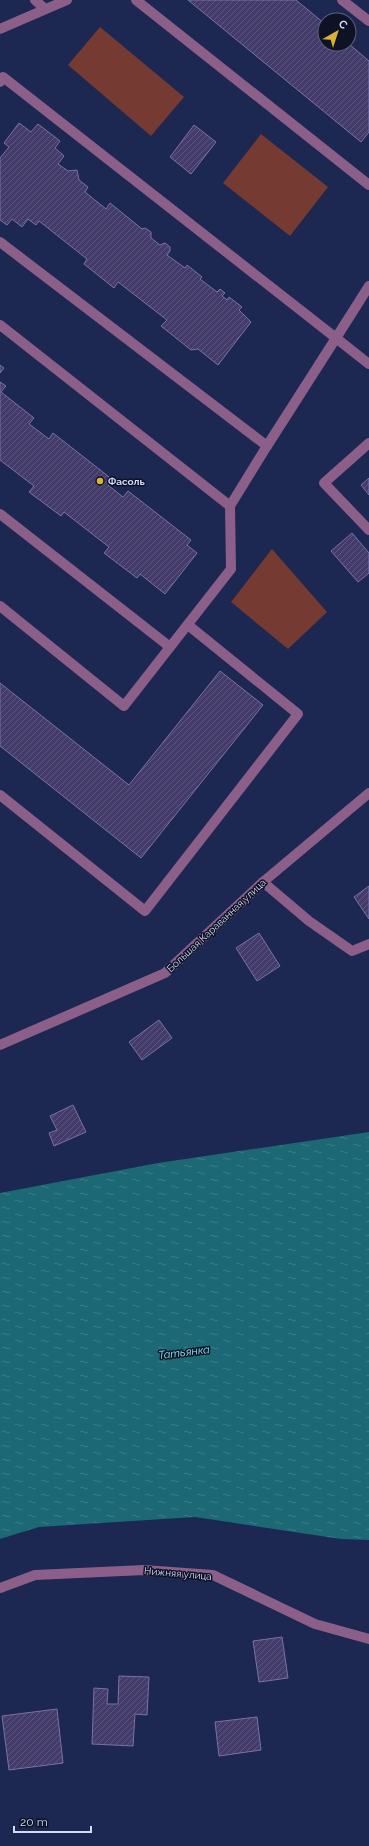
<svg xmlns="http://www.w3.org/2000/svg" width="369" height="1846" font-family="Raleway,sans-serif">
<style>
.green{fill:#753b32}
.water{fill:url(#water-ripples)}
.building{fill:url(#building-hatch);stroke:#7972a6}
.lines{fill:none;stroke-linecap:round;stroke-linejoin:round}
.minor{stroke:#8c5f88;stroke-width:10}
.poi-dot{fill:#dbb233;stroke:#0d1225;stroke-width:1.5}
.labels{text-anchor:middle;stroke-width:3;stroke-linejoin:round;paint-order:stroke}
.poi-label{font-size:10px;font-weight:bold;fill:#d2dcf7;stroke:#0d1225;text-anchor:start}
.street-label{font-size:10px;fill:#d2dcf7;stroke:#0d1225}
.water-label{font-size:11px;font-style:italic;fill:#8eebfc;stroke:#0d1225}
</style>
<defs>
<pattern id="water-ripples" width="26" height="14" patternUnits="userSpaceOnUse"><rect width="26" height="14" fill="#1c6874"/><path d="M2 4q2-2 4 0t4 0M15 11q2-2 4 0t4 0" fill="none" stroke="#3c7d89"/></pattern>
<pattern id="building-hatch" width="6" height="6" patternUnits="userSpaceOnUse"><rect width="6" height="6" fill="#433b6a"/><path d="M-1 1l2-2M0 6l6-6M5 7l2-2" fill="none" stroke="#5d5780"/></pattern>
</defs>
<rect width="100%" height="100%" fill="#1c2752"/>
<g class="green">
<path d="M 100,27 L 184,97 L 151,136 L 68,65 Z"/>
<path d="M 261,134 L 328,187 L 290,236 L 223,183 Z"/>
<path d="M 272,549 L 327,612 L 288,649 L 231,602 Z"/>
</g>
<path class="water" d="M 369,1132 L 369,1540 L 341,1539 L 195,1517 L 39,1527 L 0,1539 L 0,1193 L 158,1163 Z"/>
<g class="building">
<path d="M 188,0 L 296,0 L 325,24 L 325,44 L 349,44 L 369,61 L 369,132 L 361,142 Z"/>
<path d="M 19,123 L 31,132 L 38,124 L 60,141 L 55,148 L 64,156 L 58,164 L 68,171 L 77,170 L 79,180 L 88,187 L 85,192 L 106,209 L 110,203 L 142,229 L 145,228 L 151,232 L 151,238 L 160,245 L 165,243 L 170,247 L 170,251 L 167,255 L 185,268 L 187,265 L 202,277 L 200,279 L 217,292 L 220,289 L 225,293 L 222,296 L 227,300 L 229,297 L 242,307 L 239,310 L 251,322 L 218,365 L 198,349 L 191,350 L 161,326 L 167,320 L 118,282 L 114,288 L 84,264 L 87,259 L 39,221 L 36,225 L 28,219 L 22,227 L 12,219 L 7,225 L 0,220 L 0,158 L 9,147 L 4,143 Z"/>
<path d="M 194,125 L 216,142 L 191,174 L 170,157 Z"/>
<path d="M 0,365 L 4,368 L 0,373 Z"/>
<path d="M 0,382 L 6,386 L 1,392 L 34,418 L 29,424 L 49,439 L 53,433 L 113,480 L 108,485 L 123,497 L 128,491 L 191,540 L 187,545 L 197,553 L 165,594 L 140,574 L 137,578 L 104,553 L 109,547 L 64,512 L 61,516 L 29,492 L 34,486 L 0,460 Z"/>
<path d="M 369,478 L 369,495 L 361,485 Z"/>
<path d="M 352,533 L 369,553 L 369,573 L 358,582 L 331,551 Z"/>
<path d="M 220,671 L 263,705 L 141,858 L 0,746 L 0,683 L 129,785 Z"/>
<path d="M 369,886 L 369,919 L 354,897 Z"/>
<path d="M 259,933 L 280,966 L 257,981 L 236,948 Z"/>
<path d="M 159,1020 L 172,1038 L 142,1060 L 129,1042 Z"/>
<path d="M 73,1105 L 86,1132 L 54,1146 L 49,1133 L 57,1130 L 50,1116 Z"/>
<path d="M 282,1637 L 288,1678 L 259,1682 L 253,1641 Z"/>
<path d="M 119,1676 L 149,1677 L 147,1715 L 135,1714 L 133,1746 L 92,1744 L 94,1688 L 108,1689 L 107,1704 L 118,1704 Z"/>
<path d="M 57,1709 L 63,1763 L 9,1770 L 2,1716 Z"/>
<path d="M 257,1717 L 261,1750 L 219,1756 L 215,1722 Z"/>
</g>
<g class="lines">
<g class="minor">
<path d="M 35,0 L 45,9"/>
<path d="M 136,0 L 369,185"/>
<path d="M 342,0 L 369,21"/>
<path d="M 0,29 L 67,0"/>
<path d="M 0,82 L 3,77 L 336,338 L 267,446"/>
<path d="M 0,242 L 267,446 L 230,506"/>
<path d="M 0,325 L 230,506 L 231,569 L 124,706 L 0,606"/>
<path d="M 336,338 L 369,286"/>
<path d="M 336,338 L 369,364"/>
<path d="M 369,443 L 324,483 L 369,530"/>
<path d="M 0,514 L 170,647"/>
<path d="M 0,795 L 145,911 L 298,714 L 188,625"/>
<path d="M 263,882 L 309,921 L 352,951 L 369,944"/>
<path d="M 0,1045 L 165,973 L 263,882 L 369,793"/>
<path d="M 0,1588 L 35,1575 L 144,1570 L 213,1575 L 315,1624 L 369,1639"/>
</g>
</g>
<circle class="poi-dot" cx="100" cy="481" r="4"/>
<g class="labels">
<g class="poi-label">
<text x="108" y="485">Фасоль</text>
</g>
<g class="street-label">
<text transform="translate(216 925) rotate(-43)" y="4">Большая Караванная улица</text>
<text transform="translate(178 1573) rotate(5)" y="4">Нижняя улица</text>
</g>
<g class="water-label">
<text transform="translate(184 1352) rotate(-7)" y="4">Татьянка</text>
</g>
</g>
<g transform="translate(337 32) rotate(39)"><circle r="19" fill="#0d1225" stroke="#5c6379"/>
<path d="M0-3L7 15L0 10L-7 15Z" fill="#dbb233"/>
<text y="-6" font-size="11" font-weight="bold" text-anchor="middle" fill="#d2dcf7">С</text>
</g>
<path d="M14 1826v6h77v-6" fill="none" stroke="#d2dcf7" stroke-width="2"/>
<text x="20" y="1826" font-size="12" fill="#d2dcf7" stroke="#0d1225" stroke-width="3" paint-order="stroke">20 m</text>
</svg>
